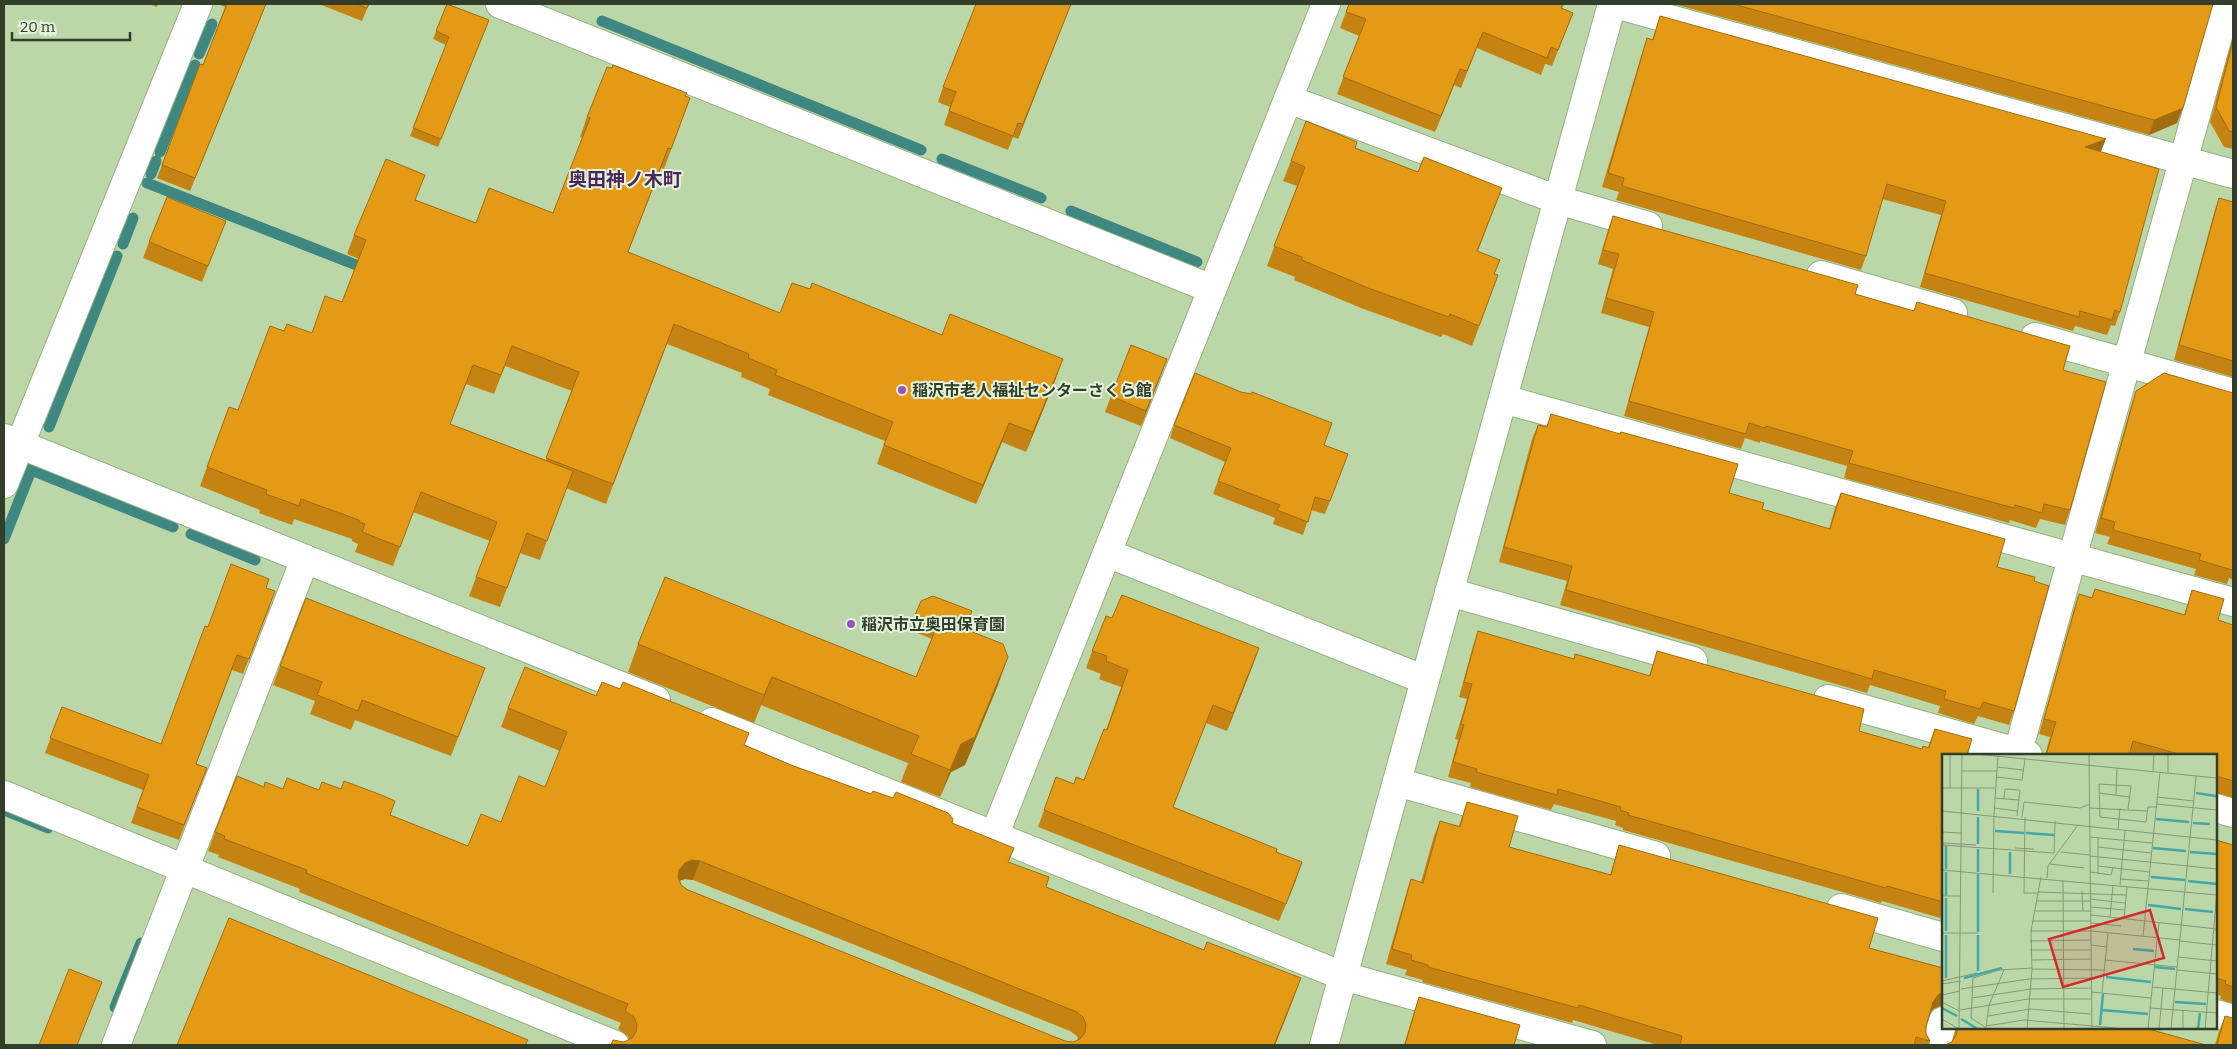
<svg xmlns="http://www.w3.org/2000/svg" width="2237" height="1049" font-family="Bitter,'Noto Sans JP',serif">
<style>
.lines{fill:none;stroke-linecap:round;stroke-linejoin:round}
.stream{stroke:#3f8881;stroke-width:11}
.street-casing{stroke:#94b082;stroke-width:30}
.secondary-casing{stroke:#94b082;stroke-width:30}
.street{stroke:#fff;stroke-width:28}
.secondary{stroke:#fff;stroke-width:28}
.wall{fill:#c58412;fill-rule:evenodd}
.shaded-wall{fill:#a06c0f}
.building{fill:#e59a15;stroke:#a06c0f;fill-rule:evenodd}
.poi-dot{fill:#9c4fc0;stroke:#e4f3db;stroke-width:2}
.labels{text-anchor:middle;stroke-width:4;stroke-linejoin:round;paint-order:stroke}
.poi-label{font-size:16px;font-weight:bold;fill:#323d2a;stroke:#e4f3db;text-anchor:start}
.quarter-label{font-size:19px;font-weight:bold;fill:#4b265d;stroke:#e4f3db}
.inset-river{fill:none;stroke:#44a8a6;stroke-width:2.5}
.inset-road{fill:none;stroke:#849976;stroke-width:1}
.view{fill:#d62828;fill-opacity:0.15;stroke:#d62828;stroke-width:2.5}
.inset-edge{fill:none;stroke:#323d2a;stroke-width:2.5}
</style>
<rect width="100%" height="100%" fill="#bbd7a8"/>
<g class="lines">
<g class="stream">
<path d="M 602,21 L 921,150"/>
<path d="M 199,54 L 212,24"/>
<path d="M 160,152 L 195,65"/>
<path d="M 942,159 L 1041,198"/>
<path d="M 151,174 L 156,161"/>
<path d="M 147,183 L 369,270"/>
<path d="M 1071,211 L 1197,262"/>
<path d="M 123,244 L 133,218"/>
<path d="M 49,427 L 117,256"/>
<path d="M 31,470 L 173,527"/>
<path d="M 191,534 L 255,560"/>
<path d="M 4,539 L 32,468"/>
<path d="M 4,810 L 48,828"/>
<path d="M 115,1007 L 141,943"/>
</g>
<g class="street-casing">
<g id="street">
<path d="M 500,4 L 1212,289"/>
<path d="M 1615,4 L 2233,174"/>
<path d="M 1288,99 L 1558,200 L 1648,226"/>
<path d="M 1821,275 L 1953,313"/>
<path d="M 2035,337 L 2233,393"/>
<path d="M 1503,399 L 2233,602"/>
<path d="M 4,438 L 656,700"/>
<path d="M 4,484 L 198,4"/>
<path d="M 1107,553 L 1425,680"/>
<path d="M 1449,592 L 1693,661"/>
<path d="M 1828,699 L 2028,755"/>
<path d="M 712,722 L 1343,976 L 1592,1045"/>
<path d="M 2017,755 L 2227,4"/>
<path d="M 1397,782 L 1656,856"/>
<path d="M 4,795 L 615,1045"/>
<path d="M 2216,808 L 2233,813"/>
<path d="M 994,836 L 1326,4"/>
<path d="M 1841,908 L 1943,937"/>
<path d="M 2216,1014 L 2233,1019"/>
<path d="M 116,1045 L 305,559"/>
<path d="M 1936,1045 L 1943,1021"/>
</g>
</g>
<g class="secondary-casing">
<path id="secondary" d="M 1324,1045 L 1612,4"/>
</g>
<use href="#street" class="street"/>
<use href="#secondary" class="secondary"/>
</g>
<g class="wall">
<path d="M 150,4 L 158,4 L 157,7 Z"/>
<path d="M 217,4 L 266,4 L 190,191 L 157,178 L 200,64 L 203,65 L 225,7 Z"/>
<path d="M 319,4 L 369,4 L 362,21 Z"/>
<path d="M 447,4 L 489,20 L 438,147 L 410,136 L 446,45 L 433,39 Z"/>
<path d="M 1071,4 L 1018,139 L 1013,137 L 1008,150 L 944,125 L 950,107 L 938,102 L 943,87 Z"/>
<path d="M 1349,4 L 1564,4 L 1562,8 L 1573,13 L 1552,66 L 1545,64 L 1541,75 L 1477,48 L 1461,88 L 1454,85 L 1435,132 L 1337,94 L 1359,36 L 1340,28 Z"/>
<path d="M 1674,4 L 2213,4 L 2177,123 L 2149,135 Z"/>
<path d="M 1660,16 L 2101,152 L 2120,312 L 2115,326 L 2111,325 L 2107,335 L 2075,326 L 2073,331 L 1920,287 L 1941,215 L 1882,199 L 1866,256 L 1861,270 L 1616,200 L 1619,192 L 1602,187 L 1642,53 L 1647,38 L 1652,40 Z"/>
<path d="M 2233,36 L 2233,149 L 2224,147 L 2210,122 Z"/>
<path d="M 685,96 L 690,98 L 664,169 L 661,168 L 628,252 L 780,313 L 942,335 L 1056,378 L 1026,452 L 1002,442 L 976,504 L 877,464 L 885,441 L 768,395 L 770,389 L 741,377 L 742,373 L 667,344 L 606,504 L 566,488 L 540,560 L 520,553 L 500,607 L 469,596 L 490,541 L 413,512 L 393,566 L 355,552 L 358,544 L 352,541 L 352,539 L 294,519 L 292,525 L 259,513 L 260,510 L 200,486 L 229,407 L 238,410 L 284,331 L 312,333 L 342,302 L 359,259 L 347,254 L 354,235 L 415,200 L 476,223 L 553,213 L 583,138 L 580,137 L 587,117 ZM 505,366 L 572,391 L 546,460 L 450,424 L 466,384 L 494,394 Z"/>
<path d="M 1355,148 L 1418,172 L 1502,188 L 1478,251 L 1495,274 L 1498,275 L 1472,346 L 1443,334 L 1441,337 L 1361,308 L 1294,280 L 1295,277 L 1267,266 L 1297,186 L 1283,181 L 1291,161 Z"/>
<path d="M 2219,198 L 2233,202 L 2233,377 L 2174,360 L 2214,213 Z"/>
<path d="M 1613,216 L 1855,294 L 1914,311 L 1917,302 L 2063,370 L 2070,510 L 2065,525 L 2040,519 L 2036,528 L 2010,520 L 2009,523 L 1844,478 L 1847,466 L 1760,441 L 1760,443 L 1745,438 L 1741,449 L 1624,416 L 1649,327 L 1601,313 L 1613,269 L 1598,264 L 1608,230 Z"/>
<path d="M 220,236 L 202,282 L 143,258 L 149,242 Z"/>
<path d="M 1161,375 L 1141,426 L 1105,412 L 1111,396 Z"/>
<path d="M 2136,391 L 2233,393 L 2233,580 L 2229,578 L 2227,584 L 2194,575 L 2196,569 L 2107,544 L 2110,537 L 2095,533 L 2131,406 Z"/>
<path d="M 1551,414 L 1729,493 L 1762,509 L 1829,529 L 1835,508 L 1841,493 L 1997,567 L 2034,581 L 2014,711 L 2009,725 L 1978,716 L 1974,724 L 1938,713 L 1940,706 L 1870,685 L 1867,693 L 1560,605 L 1567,581 L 1499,562 L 1532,439 L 1538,425 L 1547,427 Z"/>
<path d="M 1174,425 L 1324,445 L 1348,454 L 1325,514 L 1311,510 L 1303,535 L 1273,524 L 1275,518 L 1213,494 L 1225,462 L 1170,438 Z"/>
<path d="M 266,588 L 270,606 L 243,674 L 232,670 L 196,764 L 207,768 L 179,840 L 131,823 L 143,790 L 45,753 L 62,707 L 161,744 L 208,627 Z"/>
<path d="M 2095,589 L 2184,615 L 2192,590 L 2218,620 L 2233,625 L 2233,798 L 2216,793 L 2216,755 L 2045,755 L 2050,737 L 2039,734 L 2074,609 L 2079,594 L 2092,598 Z"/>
<path d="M 1112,618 L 1259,648 L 1227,731 L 1206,723 L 1173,807 L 1276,852 L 1296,880 L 1279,921 L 1038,827 L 1056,777 L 1074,784 L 1084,780 L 1106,730 L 1121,687 L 1099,679 L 1101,674 L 1086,668 L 1092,651 Z"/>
<path d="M 912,622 L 965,629 L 998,685 L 965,765 L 951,772 L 940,797 L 901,782 L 908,763 L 761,705 L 754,723 L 628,672 L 638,644 L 916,677 L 932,639 L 910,630 Z"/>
<path d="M 1478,631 L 1573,659 L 1649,676 L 1657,651 L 1859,731 L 1922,749 L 1928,747 L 1935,729 L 1943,755 L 1943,909 L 1940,918 L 1882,901 L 1881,903 L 1623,830 L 1623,828 L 1615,825 L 1616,821 L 1554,804 L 1551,810 L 1470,787 L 1471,783 L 1448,777 L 1458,740 L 1455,739 L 1467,699 L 1459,697 L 1473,646 Z"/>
<path d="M 280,666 L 485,668 L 451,756 L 355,720 L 351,730 L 310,714 L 315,701 L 273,685 Z"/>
<path d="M 596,696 L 745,745 L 791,765 L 952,823 L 1008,862 L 1046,887 L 1294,997 L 1275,1045 L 624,1042 L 629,1040 L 628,1036 L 618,1029 L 621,1023 L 299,892 L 300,889 L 218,857 L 219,855 L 208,851 L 215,832 L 263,787 L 283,789 L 319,790 L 390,815 L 468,846 L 501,822 L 545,787 L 560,751 L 501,727 L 508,708 ZM 685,879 L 693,880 L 1070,1031 L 1077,1036 L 1078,1040 L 1073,1042 L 1065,1041 L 688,890 L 681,885 L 680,881 Z"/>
<path d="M 1467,802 L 1509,847 L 1610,875 L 1619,845 L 1869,948 L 1943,968 L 1943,1006 L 1940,1006 L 1933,1009 L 1930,1013 L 1926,1026 L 1926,1034 L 1930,1041 L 1929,1045 L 1658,1045 L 1573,1020 L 1572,1023 L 1422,982 L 1423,980 L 1405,975 L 1407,970 L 1386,964 L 1406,894 L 1411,879 L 1421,882 L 1434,836 L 1440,821 L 1459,826 Z"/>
<path d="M 2216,840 L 2233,845 L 2233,1004 L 2220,999 L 2221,996 L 2216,994 Z"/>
<path d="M 1419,997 L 1514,1045 L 1404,1045 L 1414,1012 Z"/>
<path d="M 2225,1016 L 2233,1045 L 2215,1045 L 2219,1031 Z"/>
<path d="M 1956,1028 L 2145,1028 L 1952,1042 L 1953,1039 Z"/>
</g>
<g class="shaded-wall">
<path d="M 266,4 L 190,191 L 195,178 Z"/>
<path d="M 1071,4 L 1018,139 L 1023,124 Z"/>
<path d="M 1460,69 L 1454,85 L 1435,132 L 1441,116 Z"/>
<path d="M 2183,108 L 2177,123 L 2149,135 L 2154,120 Z"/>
<path d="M 2106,139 L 2100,154 L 2085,147 Z"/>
<path d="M 1063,359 L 1056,378 L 1026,452 L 1033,432 Z"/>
<path d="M 1167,359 L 1161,375 L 1141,426 L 1146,411 Z"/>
<path d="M 1009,423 L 1002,442 L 976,504 L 983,485 Z"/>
<path d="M 1259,648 L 1253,665 L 1227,731 L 1233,713 Z"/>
<path d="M 1008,657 L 998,685 L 965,765 L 951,772 L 940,797 L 950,770 L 961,744 Z"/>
<path d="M 772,677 L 761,705 L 754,723 L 764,695 Z"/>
<path d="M 692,860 L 700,861 L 693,880 L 685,879 L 678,881 L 679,870 L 685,863 Z"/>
<path d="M 1302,862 L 1296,880 L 1279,921 L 1286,904 Z"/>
<path d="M 1301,978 L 1294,997 L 1275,1045 L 1274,1045 Z"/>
<path d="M 1943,992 L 1943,1006 L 1940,1006 L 1933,1009 L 1928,1017 L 1933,1002 L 1938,995 Z"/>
</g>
<g class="building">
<path d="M 227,4 L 266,4 L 195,178 L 162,165 L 200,64 L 203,65 Z"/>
<path d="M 357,4 L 369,4 L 367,8 Z"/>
<path d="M 447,4 L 489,20 L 441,139 L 413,128 L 449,37 L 436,31 Z"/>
<path d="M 976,4 L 1071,4 L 1023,124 L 1018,123 L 1013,136 L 949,111 L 956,92 L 943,87 Z"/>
<path d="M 1349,4 L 1563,4 L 1561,8 L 1573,13 L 1558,50 L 1551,47 L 1547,58 L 1483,32 L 1467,71 L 1460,69 L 1441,116 L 1343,77 L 1366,19 L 1346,12 Z"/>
<path d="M 1733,4 L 2213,4 L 2183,108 L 2154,120 Z"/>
<path d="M 1660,16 L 2106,139 L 2085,147 L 2159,169 L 2120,312 L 2115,310 L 2112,320 L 2080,311 L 2079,317 L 1925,273 L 1946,201 L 1887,184 L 1866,256 L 1622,186 L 1624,178 L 1608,173 L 1647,38 L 1653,40 Z"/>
<path d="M 2233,41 L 2233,132 L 2229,131 L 2216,107 Z"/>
<path d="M 613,65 L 687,93 L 685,96 L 690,98 L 671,149 L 668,148 L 628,252 L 780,313 L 792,283 L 810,289 L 812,283 L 942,335 L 950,314 L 1063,359 L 1033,432 L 1009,423 L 983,485 L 884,445 L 893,422 L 775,375 L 777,370 L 748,358 L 749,354 L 674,324 L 613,484 L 546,458 L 579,372 L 512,346 L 501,375 L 473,365 L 450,424 L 573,471 L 547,541 L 527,533 L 507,588 L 476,577 L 497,522 L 421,492 L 400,547 L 362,532 L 365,524 L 359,522 L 359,520 L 301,499 L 299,506 L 266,494 L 267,490 L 207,467 L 229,407 L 238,410 L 270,326 L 284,331 L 287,324 L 312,333 L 325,296 L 342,302 L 366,240 L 354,235 L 386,159 L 425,175 L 415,200 L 476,223 L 489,188 L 553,213 L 590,118 L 587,117 L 607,67 L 612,68 Z"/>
<path d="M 1306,121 L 1357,142 L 1355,148 L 1418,172 L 1424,157 L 1502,188 L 1477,251 L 1500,260 L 1494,274 L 1498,275 L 1479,326 L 1450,314 L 1449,317 L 1368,288 L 1302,260 L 1302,257 L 1274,246 L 1305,167 L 1291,161 Z"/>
<path d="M 167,197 L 226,221 L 208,266 L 149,242 Z"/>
<path d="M 2219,198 L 2233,202 L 2233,361 L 2179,345 Z"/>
<path d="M 1613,216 L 1858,285 L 1855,294 L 1914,311 L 1917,302 L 2070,346 L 2063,370 L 2106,382 L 2070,510 L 2044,504 L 2042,513 L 2015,505 L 2014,508 L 1849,463 L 1853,451 L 1766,426 L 1765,428 L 1749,423 L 1746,434 L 1629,401 L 1654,312 L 1606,298 L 1619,254 L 1603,250 Z"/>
<path d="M 1131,345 L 1167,359 L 1146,411 L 1111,396 Z"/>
<path d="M 1195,373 L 1241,392 L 1251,394 L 1252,392 L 1332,423 L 1324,445 L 1348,454 L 1330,501 L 1315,497 L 1308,522 L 1277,510 L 1280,505 L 1218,481 L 1231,448 L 1174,425 Z"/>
<path d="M 2164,373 L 2233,393 L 2233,566 L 2232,570 L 2199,560 L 2201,554 L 2113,530 L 2115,522 L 2101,518 L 2136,391 Z"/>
<path d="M 1551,414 L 1620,434 L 1621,432 L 1738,464 L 1729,493 L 1764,503 L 1762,509 L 1830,529 L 1841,493 L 2005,539 L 1997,567 L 2035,577 L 2034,581 L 2049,586 L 2014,711 L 1983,702 L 1980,709 L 1944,699 L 1946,691 L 1874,670 L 1872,679 L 1566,590 L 1572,566 L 1504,547 L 1538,425 L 1547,427 Z"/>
<path d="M 231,564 L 269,579 L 266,588 L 275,591 L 249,659 L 237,655 L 196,764 L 207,768 L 184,825 L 137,807 L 149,775 L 50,738 L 62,707 L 161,744 L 205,626 L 208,627 Z"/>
<path d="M 665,577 L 916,677 L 940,619 L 1003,644 L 1008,657 L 975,737 L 961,744 L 950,770 L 911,754 L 919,736 L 772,677 L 764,695 L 638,644 Z"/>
<path d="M 2095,589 L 2185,615 L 2192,590 L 2224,599 L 2218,620 L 2233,625 L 2233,781 L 2216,776 L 2216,755 L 2182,755 L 2133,741 L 2129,755 L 2046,755 L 2056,722 L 2044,719 L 2079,594 L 2092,598 Z"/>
<path d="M 1122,595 L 1259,648 L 1233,713 L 1213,705 L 1173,807 L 1277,849 L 1276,852 L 1302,862 L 1286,904 L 1044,810 L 1056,777 L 1074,784 L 1076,777 L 1084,780 L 1104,729 L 1107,730 L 1128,670 L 1106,661 L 1107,656 L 1092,651 L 1106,616 L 1112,618 Z"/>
<path d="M 933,596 L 972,611 L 965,629 L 940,619 L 935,632 L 912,622 L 921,601 Z"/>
<path d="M 306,598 L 485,668 L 458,737 L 362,700 L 358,711 L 317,695 L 322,682 L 280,666 Z"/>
<path d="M 1478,631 L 1574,659 L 1575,654 L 1650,676 L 1657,651 L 1864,709 L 1859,731 L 1922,749 L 1923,746 L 1929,748 L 1935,729 L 1972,739 L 1967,755 L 1943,755 L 1943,902 L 1887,886 L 1886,888 L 1628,815 L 1629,813 L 1620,810 L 1621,807 L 1558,789 L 1557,795 L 1476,772 L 1477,769 L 1453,762 L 1464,725 L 1461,724 L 1472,684 L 1464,682 Z"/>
<path d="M 525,667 L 596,696 L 602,682 L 620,689 L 623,682 L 749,733 L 744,745 L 791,765 L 871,794 L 873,791 L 893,798 L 896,792 L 948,813 L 953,819 L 952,823 L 1014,848 L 1008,862 L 1049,877 L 1046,887 L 1204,950 L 1207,942 L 1301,978 L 1274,1045 L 611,1045 L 613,1040 L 624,1042 L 632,1038 L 636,1032 L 637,1025 L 634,1017 L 625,1011 L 628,1004 L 306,873 L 307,870 L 224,839 L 225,836 L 215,832 L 237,776 L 264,787 L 265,782 L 283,789 L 287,778 L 319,790 L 322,782 L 341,789 L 344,781 L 384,796 L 395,801 L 390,815 L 468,846 L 481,814 L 501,822 L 519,776 L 545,787 L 567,732 L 508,708 ZM 692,860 L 700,861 L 1077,1012 L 1083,1017 L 1086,1024 L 1085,1033 L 1080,1039 L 1073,1042 L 1065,1041 L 688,890 L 681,885 L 678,877 L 679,870 L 685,863 Z"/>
<path d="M 1467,802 L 1518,816 L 1509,847 L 1611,875 L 1619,845 L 1878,918 L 1869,948 L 1943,968 L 1943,992 L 1938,995 L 1933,1002 L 1926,1026 L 1926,1034 L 1930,1041 L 1916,1037 L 1914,1045 L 1680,1045 L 1682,1036 L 1579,1005 L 1578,1008 L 1428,967 L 1428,965 L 1411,960 L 1412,955 L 1392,949 L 1411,879 L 1423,883 L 1440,821 L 1460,827 Z"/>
<path d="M 2216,840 L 2233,845 L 2233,987 L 2225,984 L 2226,981 L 2216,978 Z"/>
<path d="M 229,918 L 528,1040 L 525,1045 L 177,1045 Z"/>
<path d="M 69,969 L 102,982 L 77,1045 L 39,1045 Z"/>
<path d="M 1419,997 L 1520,1025 L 1514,1045 L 1405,1045 Z"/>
<path d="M 2225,1016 L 2233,1018 L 2233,1045 L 2217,1045 Z"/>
<path d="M 1958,1028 L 2145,1028 L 2206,1045 L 1945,1045 L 1952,1042 L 1956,1035 Z"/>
</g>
<g class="poi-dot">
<circle cx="902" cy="390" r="5"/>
<circle cx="851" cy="624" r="5"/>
</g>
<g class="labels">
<g class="poi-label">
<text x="912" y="396">稲沢市老人福祉センターさくら館</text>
<text x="861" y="630">稲沢市立奥田保育園</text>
</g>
<g class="quarter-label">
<text x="625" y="186">奥田神ノ木町</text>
</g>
</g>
<g transform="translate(1942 754)">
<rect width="275" height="275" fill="#bbd7a8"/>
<path class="inset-river" d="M 254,39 L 274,42M 36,57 L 36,35M 214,65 L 247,68M 251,69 L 268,70M 53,77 L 82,79M 84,79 L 112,81M 36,90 L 36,63M 211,94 L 244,97M 248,98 L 275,100M 4,115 L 4,92M 36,118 L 36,95M 68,120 L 68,98M 209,123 L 243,126M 246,127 L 275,130M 4,142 L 4,118M 206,151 L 239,155M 243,155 L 271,158M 4,177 L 4,144M 36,178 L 36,120M 191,195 L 212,197M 213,213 L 233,215M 36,217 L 36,181M 164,223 L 209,228M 4,224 L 4,181M 22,224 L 60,214M 233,248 L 264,250M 0,254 L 15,262M 160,256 L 206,260M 19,265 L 36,275M 158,271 L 161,240M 256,275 L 258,259"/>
<path class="inset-road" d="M 33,0 L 275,24M 147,0 L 150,275M 226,0 L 226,19M 55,13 L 81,16M 20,17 L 55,17M 211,17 L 212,0M 54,23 L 80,26 L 83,5M 0,34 L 53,34M 8,34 L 8,0M 157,39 L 187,43M 174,41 L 175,14M 215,43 L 252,47M 53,44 L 77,46M 62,45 L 63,35 L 78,36 L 75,62M 214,50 L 275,56M 52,54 L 75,57M 148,54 L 205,57M 251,54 L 254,22M 186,55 L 189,32 L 157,30 L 158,63 L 204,68 L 206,53 L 214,53M 0,57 L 275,86M 52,60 L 56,2M 80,63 L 82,48 L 138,54 L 148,50M 83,63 L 82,139 L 96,139M 176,76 L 178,54M 0,78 L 19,79M 148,83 L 210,89M 156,84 L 156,119M 0,89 L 34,91M 0,91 L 112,99 L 113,67M 156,93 L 209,99M 73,94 L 92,95M 119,98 L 148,101M 148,102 L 275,115M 108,110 L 142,114M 156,112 L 207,118M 0,116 L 275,141M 148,118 L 169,121 L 171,114M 105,124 L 106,112 L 136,71M 178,125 L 206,127M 121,126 L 122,275M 178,131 L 183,76M 140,137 L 141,157M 96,138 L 184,141M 51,139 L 52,60M 0,142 L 19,142M 148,145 L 183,149M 95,147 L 148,147M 149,153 L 182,156M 93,157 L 149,157M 149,161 L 275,175M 168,163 L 171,131M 182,165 L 185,132M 91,167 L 149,167M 149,169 L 179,172M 89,177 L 149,177 L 238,186M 0,179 L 36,179M 201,182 L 218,18M 88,187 L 149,186M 238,187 L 275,191M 149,191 L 165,193M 88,196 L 149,196M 236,203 L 275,207M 90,206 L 149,205M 163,206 L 235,213M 90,215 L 162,216M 235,216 L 275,220M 0,227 L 35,219M 0,230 L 19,227M 210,233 L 275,239M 19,235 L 87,225 L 149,224M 149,238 L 209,244M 160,239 L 166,179M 0,241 L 18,237M 30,244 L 89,235 L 149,234M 0,248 L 17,257M 208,254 L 275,259M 18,256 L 86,245 L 149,245M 241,257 L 241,275M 46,262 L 88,255 L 149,260M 0,265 L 17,275M 44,272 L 82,266 L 185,275M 44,273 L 47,251 L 62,216M 17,275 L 20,0M 46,275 L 29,264 L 31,224 L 57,216 L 90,214M 85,275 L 90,215 L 89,177 L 99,123M 206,275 L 217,168M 217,275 L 221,234M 229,275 L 251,54M 263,275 L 275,137"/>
<path class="view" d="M 208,156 L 222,204 L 121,233 L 107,185 Z"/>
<rect width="275" height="275" class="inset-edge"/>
</g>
<rect width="2237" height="1049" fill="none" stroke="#323d2a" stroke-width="10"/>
<path d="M12 32v8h118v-8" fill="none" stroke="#323d2a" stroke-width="2.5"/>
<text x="20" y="32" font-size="15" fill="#323d2a" stroke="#e4f3db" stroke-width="4" paint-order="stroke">20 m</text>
</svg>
